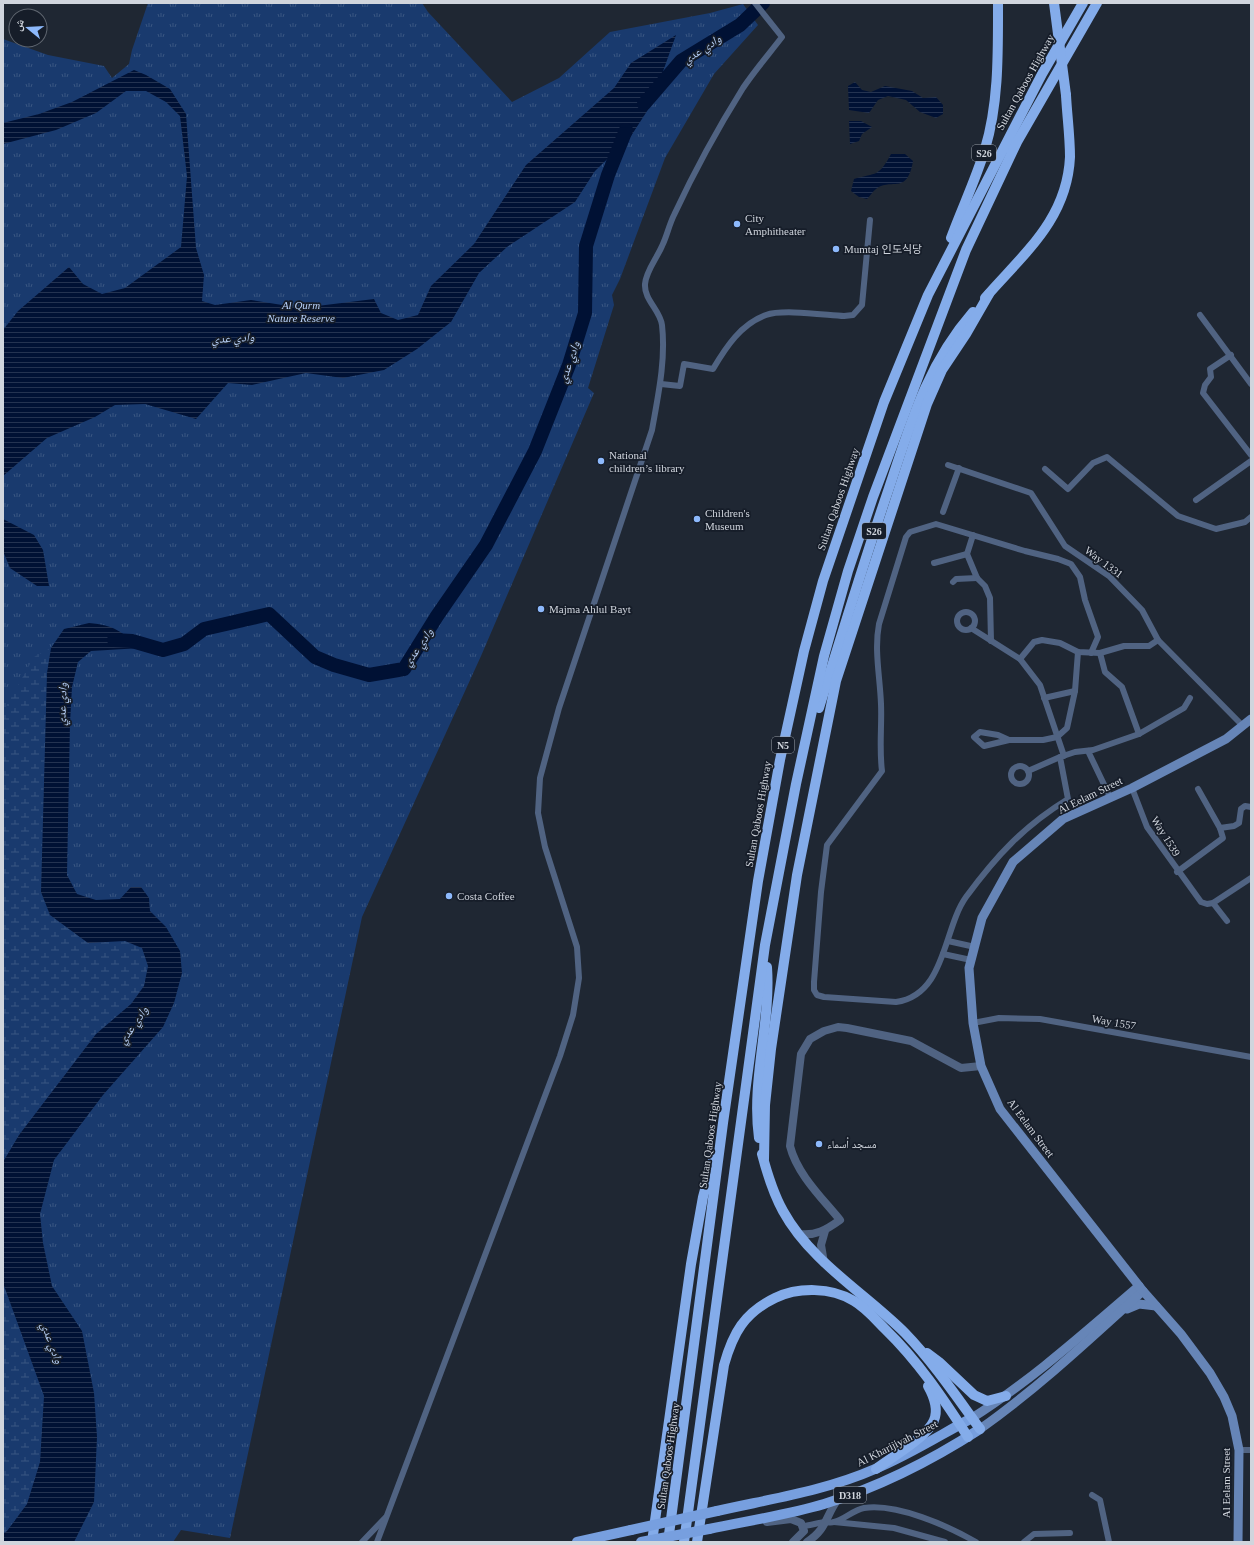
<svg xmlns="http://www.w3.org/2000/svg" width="1254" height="1545" font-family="'Times New Roman','Noto Naskh Arabic','Noto Sans KR',serif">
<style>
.grass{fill:url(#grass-tufts)}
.wetland{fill:url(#wetland-marsh)}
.water{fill:url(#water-rules)}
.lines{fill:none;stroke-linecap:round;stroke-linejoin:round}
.river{stroke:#001134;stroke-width:14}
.minor{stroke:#506382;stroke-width:6}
.tertiary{stroke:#506382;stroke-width:8}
.secondary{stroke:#6685b7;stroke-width:9}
.primary{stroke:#779fdf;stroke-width:10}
.trunk{stroke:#84acea;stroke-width:10}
.primary-bridge{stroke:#779fdf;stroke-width:10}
.trunk-bridge{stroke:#84acea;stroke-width:10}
.poi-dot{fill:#8db9fc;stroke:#161d29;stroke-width:1.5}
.labels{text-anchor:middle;stroke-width:3.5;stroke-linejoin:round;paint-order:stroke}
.shield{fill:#161d29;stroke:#989ea7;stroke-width:1}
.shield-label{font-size:10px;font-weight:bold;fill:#d0d5dd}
.street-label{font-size:11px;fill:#d0d5dd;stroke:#161d29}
.poi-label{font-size:11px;fill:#d0d5dd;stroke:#161d29;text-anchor:start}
.park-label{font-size:11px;font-style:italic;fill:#b6cff6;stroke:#161d29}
.water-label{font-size:12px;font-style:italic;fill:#b6cff6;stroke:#161d29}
</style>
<defs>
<pattern id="grass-tufts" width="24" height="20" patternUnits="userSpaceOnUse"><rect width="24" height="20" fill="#193a6e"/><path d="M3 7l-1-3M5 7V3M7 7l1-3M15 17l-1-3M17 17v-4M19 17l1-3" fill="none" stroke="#395682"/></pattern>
<pattern id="wetland-marsh" width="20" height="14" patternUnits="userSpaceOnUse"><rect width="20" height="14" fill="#193a6e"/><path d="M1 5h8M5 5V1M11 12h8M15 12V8" fill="none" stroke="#395682"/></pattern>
<pattern id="water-rules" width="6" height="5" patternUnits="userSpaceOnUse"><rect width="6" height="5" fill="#001134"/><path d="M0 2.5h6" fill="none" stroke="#243351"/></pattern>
</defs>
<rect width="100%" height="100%" fill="#1f2733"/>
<path class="grass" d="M 148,3 L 422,3 L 428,12 L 512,102 L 559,78 L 610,32 L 710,13 L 743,4 L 758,25 L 714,74 L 665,158 L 620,279 L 612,295 L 614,305 L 588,388 L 594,393 L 481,656 L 362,917 L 230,1538 L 181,1530 L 173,1542 L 3,1542 L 3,39 L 48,55 L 104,66 L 112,78 L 129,64 L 132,50 Z"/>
<g class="wetland">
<path d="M 51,648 L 47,673 L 41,892 L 50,915 L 88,943 L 125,941 L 142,948 L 148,966 L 144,986 L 131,1004 L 96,1034 L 19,1134 L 3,1162 L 3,712 L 34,657 Z"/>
<path d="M 3,1283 L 44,1396 L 40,1462 L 27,1504 L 7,1531 L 3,1534 Z"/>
</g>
<g class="water">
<path d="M 676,35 L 651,105 L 631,136 L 595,171 L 575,202 L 507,247 L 479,273 L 451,322 L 417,349 L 384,370 L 343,378 L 306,373 L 252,385 L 228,383 L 196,419 L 145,404 L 115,405 L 95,417 L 47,438 L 3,476 L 3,330 L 18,311 L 69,267 L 83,284 L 102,294 L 125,288 L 181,247 L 187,176 L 180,116 L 166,102 L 146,91 L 126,91 L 96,113 L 56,130 L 3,144 L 3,123 L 39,114 L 72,102 L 134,70 L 146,75 L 170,89 L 186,114 L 196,248 L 204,275 L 202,301 L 215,305 L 251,300 L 301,308 L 374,299 L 381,313 L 398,320 L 418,315 L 431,286 L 474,244 L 526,165 L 614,88 L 631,63 Z"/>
<path d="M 855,82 L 862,90 L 871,92 L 885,86 L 912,91 L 923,98 L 936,97 L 943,105 L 943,114 L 936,118 L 920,112 L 906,100 L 888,96 L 878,100 L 869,113 L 849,110 L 848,86 Z"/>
<path d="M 849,121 L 861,121 L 872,127 L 862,134 L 859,141 L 850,144 Z"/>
<path d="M 891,154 L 905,154 L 913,161 C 907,196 892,177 876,189 C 873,191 870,196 867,199 L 859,197 L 851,191 L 854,179 C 877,172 878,178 891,154 Z"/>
<path d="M 3,519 L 34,535 L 43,550 L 49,586 L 37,586 L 10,568 L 3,551 Z"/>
<path d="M 89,623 C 115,625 121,632 141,648 L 91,651 L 78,662 L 72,687 L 70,723 L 67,875 L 77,894 L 96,900 L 120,899 L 131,887 L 141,887 L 149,898 L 150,911 L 166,927 L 180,951 L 182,973 L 174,1003 L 163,1027 L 103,1095 L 54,1160 L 40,1214 L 43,1243 L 52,1286 L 82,1331 L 94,1393 L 97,1437 L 94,1502 L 74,1542 L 3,1542 L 3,1534 L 7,1531 L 27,1504 L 40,1462 L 44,1396 L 3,1283 L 3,1162 L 19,1135 L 96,1034 L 131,1004 L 144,986 L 148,966 L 142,948 L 125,941 L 88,943 L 50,915 L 41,892 L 47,673 L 51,648 L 64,629 Z"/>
</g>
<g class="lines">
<g class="river">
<path d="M 644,104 L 681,61 L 740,25 L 763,3"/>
<path d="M 114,640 L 132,641 L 163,650 L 184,644 L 204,629 L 269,614 L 315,657 L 334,665 L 369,675 L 404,669 L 437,616 L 486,545 L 535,451 L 569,365 L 585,313 L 586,246 L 608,175 L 626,130"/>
</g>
<g class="minor">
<path d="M 1200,315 L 1251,384"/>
<path d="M 1231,355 L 1210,369 L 1211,377 L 1205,385 L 1203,393 L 1251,455"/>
<path d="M 661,384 L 680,386 L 684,364 L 713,369 C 726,347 741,324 766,315 C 783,309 825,315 844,316 L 853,315 L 862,305 L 870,220"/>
<path d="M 948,465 L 1031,493 L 1065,546 L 1109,576 L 1142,610 L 1158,640 L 1243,726"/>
<path d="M 1045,469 L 1068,489 L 1093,463 L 1107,457 L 1178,516 L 1216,529 L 1245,522 L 1251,517"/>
<path d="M 1196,500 L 1251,461"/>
<path d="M 943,512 L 959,468"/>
<path d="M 973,535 L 967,554 L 977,578 L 985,586 L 990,598 L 991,641"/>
<path d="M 934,563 L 967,554"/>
<path d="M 953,582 L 956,579 L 977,578"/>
<circle cx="966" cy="621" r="9"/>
<path d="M 971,628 L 1020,659 L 1040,685 L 1064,756"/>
<path d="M 1100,653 L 1105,672 L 1122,687 L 1139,734"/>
<path d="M 1020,659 L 1034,642 L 1042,640 L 1060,643 L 1078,652 L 1100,653 L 1124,646 L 1149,646 L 1158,640"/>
<path d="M 1044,698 L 1075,691"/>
<path d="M 1009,740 L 984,746 L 974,737 L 980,732 L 998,735 L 1009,740 L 1043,740 L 1057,737 L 1067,728 L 1075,691 L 1078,652"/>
<path d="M 1088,751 L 1110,797"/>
<path d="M 1060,757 L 1068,799 C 1024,826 997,855 966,897 C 943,929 946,995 896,1002 L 824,997 L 817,995 L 814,990 L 814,982 L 821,892 L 827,845 L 882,771 C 879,748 882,726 881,704 C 880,677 874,650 879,624 L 906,537 L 910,532 L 936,524 L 1025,551 L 1058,559 L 1071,564 L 1080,577 L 1085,600 L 1098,637 L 1091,653"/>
<circle cx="1020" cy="775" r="9"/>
<path d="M 1028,771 L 1060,757 L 1075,752 L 1093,750 L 1139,734 L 1184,708 L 1190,698"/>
<path d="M 1132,788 L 1147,827 L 1201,902 L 1207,904 L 1213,903 L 1251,878"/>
<path d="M 1220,828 L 1234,826 L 1239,823 L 1241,809 L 1245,806 L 1251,807"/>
<path d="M 1177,872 L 1223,838 L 1220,828 L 1198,789"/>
<path d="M 1213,903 L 1227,921"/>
<path d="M 948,941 L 975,947"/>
<path d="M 943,954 L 971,960"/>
<path d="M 973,1023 L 999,1018 L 1040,1019 L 1251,1057"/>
<path d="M 1239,1450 L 1251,1450"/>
<path d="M 1092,1495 L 1100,1500 L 1109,1542"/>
<path d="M 834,1522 L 894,1528 L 945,1542"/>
<path d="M 804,1526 C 811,1525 818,1523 825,1522 C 827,1522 831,1523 834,1522 C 844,1520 853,1510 864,1508 C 897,1503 948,1526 976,1542"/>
<path d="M 362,1542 L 385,1518"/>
<path d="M 377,1542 L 560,1056 L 573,1015 L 579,978 L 577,947 L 545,847 L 538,813 L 540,778 L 559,708 L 652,430 C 658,396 666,360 662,325 C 660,310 644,300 645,284 C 646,271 657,258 662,246 C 667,236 669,225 674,215 C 694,172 718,128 743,88 C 755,70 769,54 782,37 L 755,3"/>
<path d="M 1024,1542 L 1034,1534 L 1070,1533"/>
</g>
<g class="tertiary">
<path d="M 799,1234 C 816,1236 826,1230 840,1220 C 822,1198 797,1174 790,1146 L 801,1054 L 810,1039 L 824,1031 L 838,1027 L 847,1028 L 911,1041 L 961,1068 L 981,1066"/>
<path d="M 824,1263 L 821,1245 L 825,1231"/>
<path d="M 767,1522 L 791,1519 L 801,1523 L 804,1531 L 793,1542"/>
<path d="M 807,1542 C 827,1529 825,1517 838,1499"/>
</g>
<g class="secondary">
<path d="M 1127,1309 L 1139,1304 L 1156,1306"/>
<path d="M 972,1418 C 1032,1380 1085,1332 1139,1286"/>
<path d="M 980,1429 C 1038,1388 1090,1339 1143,1291"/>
<path d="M 1238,1542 L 1239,1450 L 1232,1416 L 1224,1397 L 1210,1373 L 1181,1334 L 1143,1291 L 1000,1109 L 981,1066 L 973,1023 L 969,968 L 982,918 L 1013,862 L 1063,819 L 1132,788 L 1226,739 L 1251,719"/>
</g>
<g class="primary">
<path d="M 717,1511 C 770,1499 825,1491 875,1469 C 909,1455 940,1435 972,1418"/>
<path d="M 709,1529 C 747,1521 787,1515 824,1504 C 879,1487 932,1460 980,1429"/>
<path d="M 577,1542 L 631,1530"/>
</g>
<g class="trunk">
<path d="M 951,238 C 962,208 976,179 985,149 C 999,103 998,51 998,3"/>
<path d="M 985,298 C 1023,254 1067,220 1070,157 C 1070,136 1067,115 1066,95"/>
<path d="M 819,708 C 842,634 864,561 889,488 C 911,422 927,365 973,312"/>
<path d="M 759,1138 C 751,1081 771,1024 767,967"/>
<path d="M 762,1154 C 767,1173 773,1193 783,1211 C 811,1262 865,1293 905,1333 C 933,1362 956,1396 980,1429"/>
<path d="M 764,1159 L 765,1105 L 771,1049 L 797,875 L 836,681 L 927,404 L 942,370 L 966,334 L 989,294"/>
<path d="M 927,1353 L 939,1362 L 974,1395 L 987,1401 L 1006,1396"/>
<path d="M 876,1469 C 887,1461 898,1454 909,1446 C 933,1428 945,1416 928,1386"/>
<path d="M 652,1542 L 691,1264 L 703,1197 L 714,1156"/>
<path d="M 668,1542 L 723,1123 L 758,881 L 780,760 L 804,651 L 823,581 L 884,402 L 928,295 L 1042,74 L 1083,3"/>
<path d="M 684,1542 L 765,945 L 796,784 L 824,656 L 848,571 L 873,497 L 966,250 L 1017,142 L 1097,3"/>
<path d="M 697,1542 L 724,1365 C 733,1333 744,1313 775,1298 C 798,1287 831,1287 854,1301 C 866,1308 875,1319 885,1329 C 918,1361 943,1398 968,1437"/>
</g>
<g class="primary-bridge">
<path d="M 631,1530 L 717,1511"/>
<path d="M 641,1542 L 709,1529"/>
</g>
<path class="trunk-bridge" d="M 1054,3 L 1066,95"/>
</g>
<g class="poi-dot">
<circle cx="737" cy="224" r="4"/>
<circle cx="836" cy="249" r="4"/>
<circle cx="601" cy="461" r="4"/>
<circle cx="697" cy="519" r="4"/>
<circle cx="541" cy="609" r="4"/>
<circle cx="449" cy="896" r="4"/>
<circle cx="819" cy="1144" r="4"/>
</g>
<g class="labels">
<g class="shield">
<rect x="972" y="145" width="24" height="16" rx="3"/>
<rect x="862" y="523" width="24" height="16" rx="3"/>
<rect x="772" y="737" width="22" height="16" rx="3"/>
<rect x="834" y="1487" width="32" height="16" rx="3"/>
</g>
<g class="shield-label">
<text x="984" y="157">S26</text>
<text x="874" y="535">S26</text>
<text x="783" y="749">N5</text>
<text x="850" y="1499">D318</text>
</g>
<g class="street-label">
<text transform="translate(1025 82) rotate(-61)" y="4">Sultan Qaboos Highway</text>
<text transform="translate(838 499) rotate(-71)" y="4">Sultan Qaboos Highway</text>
<text transform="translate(1104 562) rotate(37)" y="4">Way 1331</text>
<text transform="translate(1090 795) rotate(-26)" y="4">Al Eelam Street</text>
<text transform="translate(758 814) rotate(-80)" y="4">Sultan Qaboos Highway</text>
<text transform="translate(1166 836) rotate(58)" y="4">Way 1539</text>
<text transform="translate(1114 1022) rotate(10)" y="4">Way 1557</text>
<text transform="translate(1031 1128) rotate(53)" y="4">Al Eelam Street</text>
<text transform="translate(710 1135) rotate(-82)" y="4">Sultan Qaboos Highway</text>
<text transform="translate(897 1443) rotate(-27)" y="4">Al Kharijiyah Street</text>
<text transform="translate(668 1456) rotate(-82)" y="4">Sultan Qaboos Highway</text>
<text transform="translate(1226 1483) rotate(-90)" y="4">Al Eelam Street</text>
</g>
<g class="poi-label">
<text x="745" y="222">City<tspan x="745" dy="13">Amphitheater</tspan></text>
<text x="844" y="253">Mumtaj 인도식당</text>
<text x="609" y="459">National<tspan x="609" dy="13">children’s library</tspan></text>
<text x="705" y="517">Children's<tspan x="705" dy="13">Museum</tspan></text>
<text x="549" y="613">Majma Ahlul Bayt</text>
<text x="457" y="900">Costa Coffee</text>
<text x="827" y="1148">مسجد أسماء</text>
</g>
<g class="park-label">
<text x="301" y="309">Al Qurm<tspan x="301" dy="13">Nature Reserve</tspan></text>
</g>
<g class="water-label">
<text transform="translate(702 49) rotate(-33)" y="4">وادي عدي</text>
<text transform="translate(233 338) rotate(-3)" y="4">وادي عدي</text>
<text transform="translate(569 362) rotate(-71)" y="4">وادي عدي</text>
<text transform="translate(418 647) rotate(-55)" y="4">وادي عدي</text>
<text transform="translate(62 704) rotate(-88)" y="4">وادي عدي</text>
<text transform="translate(133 1025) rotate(-55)" y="4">وادي عدي</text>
<text transform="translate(52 1343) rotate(70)" y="4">وادي عدي</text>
</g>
</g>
<rect width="1254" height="1545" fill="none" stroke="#d0d5dd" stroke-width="8"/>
<g transform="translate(28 28) rotate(288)"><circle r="19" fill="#161d29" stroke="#606771"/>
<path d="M0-3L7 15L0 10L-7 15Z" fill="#8db9fc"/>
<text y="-6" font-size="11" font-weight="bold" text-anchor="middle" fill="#d0d5dd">ش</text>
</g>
</svg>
